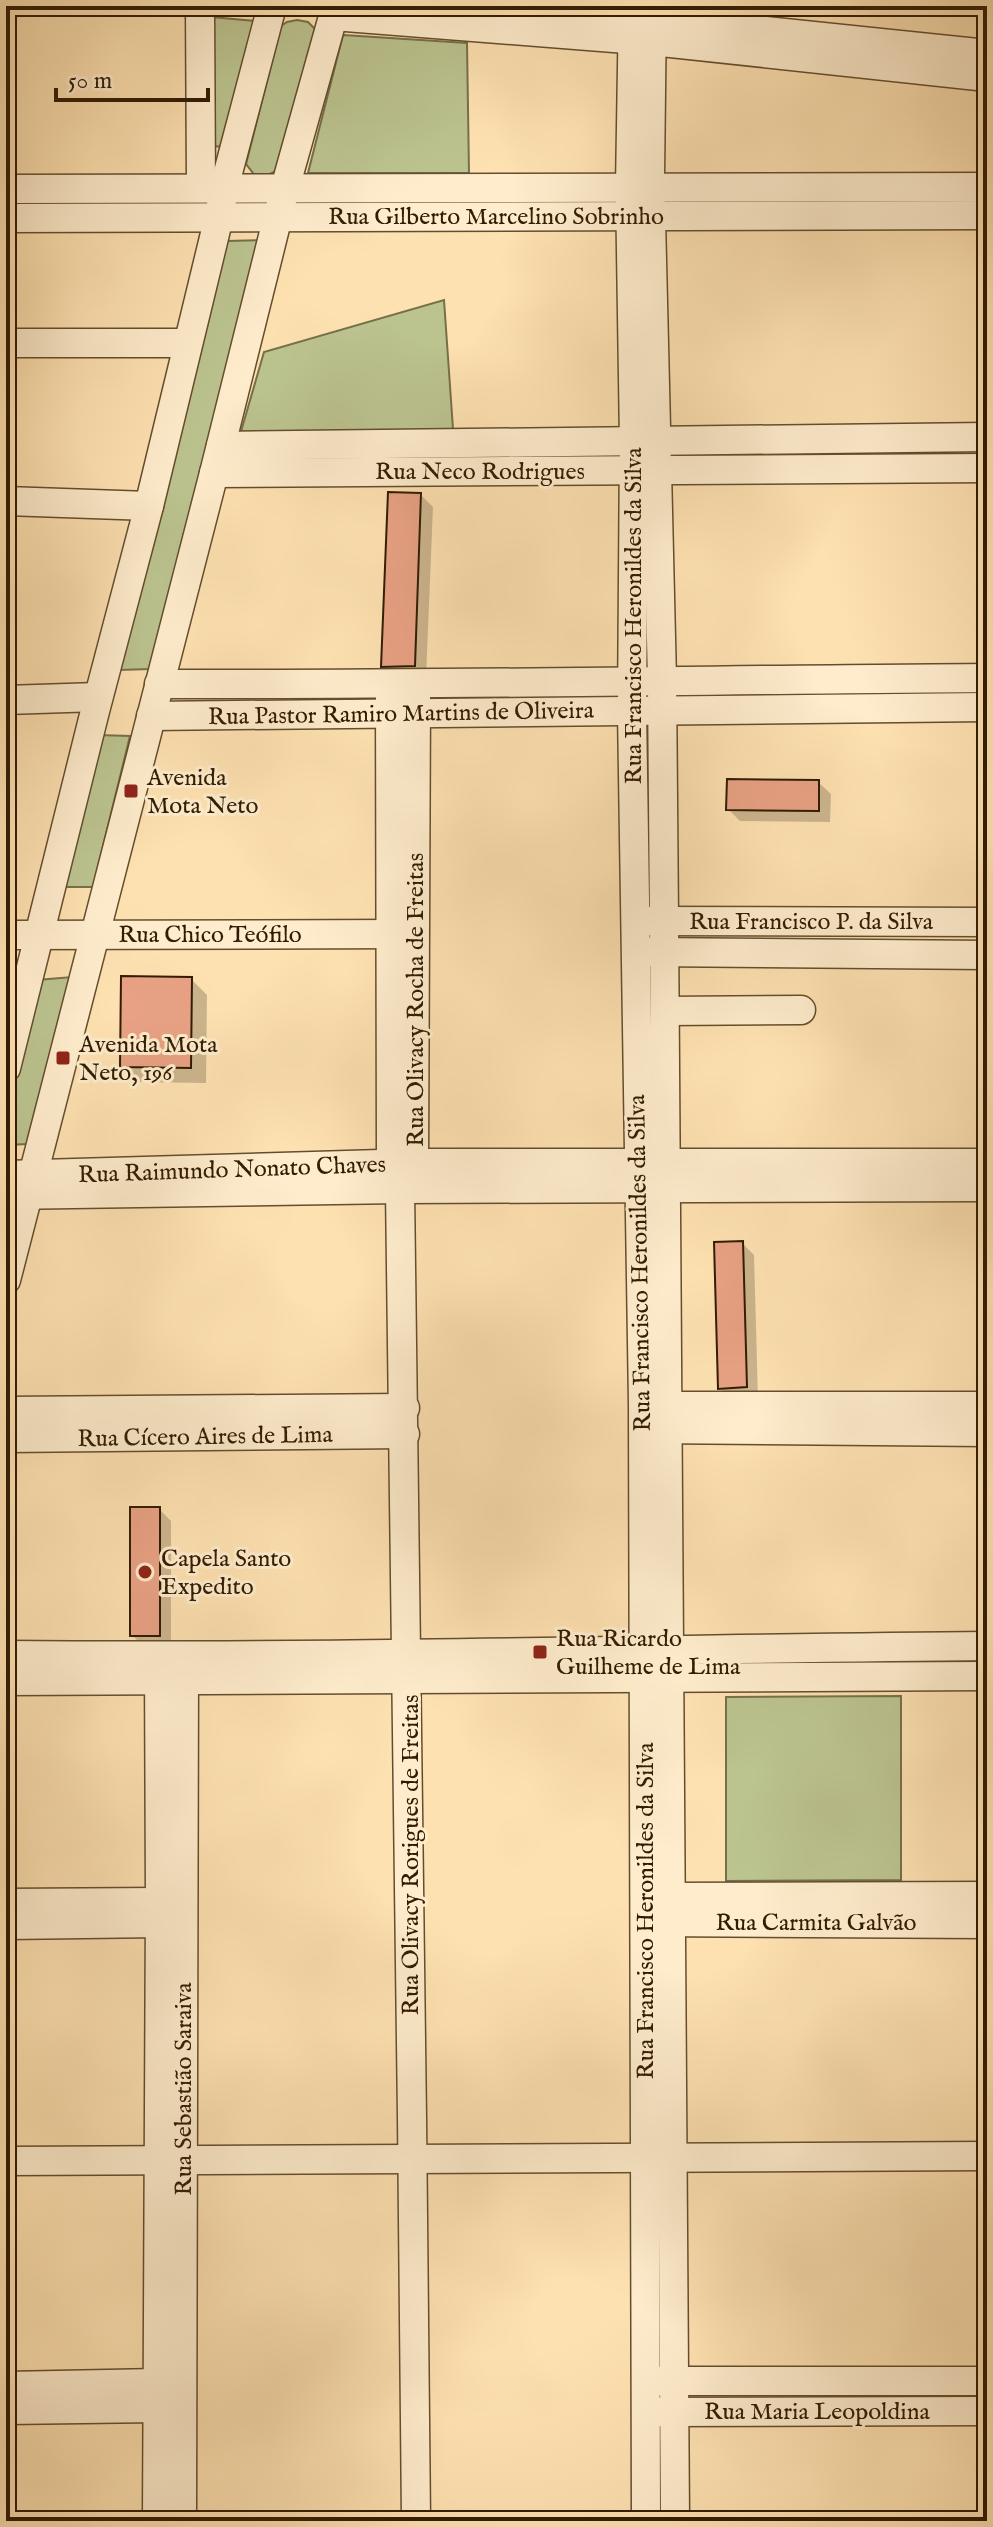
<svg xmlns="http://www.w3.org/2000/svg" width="993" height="2527" font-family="'IM FELL English',serif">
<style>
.green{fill:#bbc38f;stroke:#767049;stroke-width:2}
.shadow{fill:#0003}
.building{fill:#e8a184;stroke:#311c03;stroke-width:2}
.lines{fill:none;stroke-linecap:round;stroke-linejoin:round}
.minor-casing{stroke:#644d2e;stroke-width:31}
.minor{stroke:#feeccc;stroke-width:28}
.poi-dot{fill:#8f2418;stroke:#feeccc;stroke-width:3}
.labels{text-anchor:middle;stroke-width:6;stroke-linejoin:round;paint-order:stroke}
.street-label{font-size:24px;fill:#311c03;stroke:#feeccc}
.poi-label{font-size:24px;fill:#311c03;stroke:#feeccc;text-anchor:start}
</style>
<rect width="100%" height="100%" fill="#fee1b1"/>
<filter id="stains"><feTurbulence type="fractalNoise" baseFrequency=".0025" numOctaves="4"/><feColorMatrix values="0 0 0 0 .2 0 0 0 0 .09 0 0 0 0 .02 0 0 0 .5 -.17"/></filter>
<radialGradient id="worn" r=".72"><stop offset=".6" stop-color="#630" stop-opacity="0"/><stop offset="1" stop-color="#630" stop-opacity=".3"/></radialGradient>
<g class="green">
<path d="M 211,17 L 255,21 L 225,147 L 212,146 Z"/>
<path d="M 297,20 L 308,22 L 315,29 L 282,168 L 266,176 L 256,177 L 246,164 L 281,26 L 287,22 Z"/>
<path d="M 343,35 L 467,43 L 469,173 L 308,173 Z"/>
<path d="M 264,240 L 150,669 L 119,670 L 227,241 Z"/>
<path d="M 444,300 L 453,429 L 240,435 L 264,352 Z"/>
<path d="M 97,735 L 130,736 L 93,887 L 61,887 Z"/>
<path d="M 72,977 L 28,1144 L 6,1145 L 6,1110 L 37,980 Z"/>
<path d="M 901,1696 L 901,1880 L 726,1881 L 726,1697 Z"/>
</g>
<g class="shadow">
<path d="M 421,495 L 433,507 L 426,678 L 395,678 L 383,666 Z"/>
<path d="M 818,782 L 831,794 L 830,822 L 740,821 L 728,809 Z"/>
<path d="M 191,979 L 207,995 L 206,1083 L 138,1082 L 122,1066 Z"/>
<path d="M 742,1243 L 754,1255 L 758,1399 L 732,1400 L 720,1388 Z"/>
<path d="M 159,1509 L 171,1521 L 171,1647 L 144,1647 L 132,1635 Z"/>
</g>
<g class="building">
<path d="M 388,492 L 421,493 L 415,666 L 381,667 Z"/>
<path d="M 727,779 L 819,780 L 819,811 L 726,810 Z"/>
<path d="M 121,976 L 192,977 L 191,1068 L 120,1067 Z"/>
<path d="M 743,1241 L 747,1387 L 718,1389 L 714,1242 Z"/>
<rect x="130" y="1507" width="30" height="129"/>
</g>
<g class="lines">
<g class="minor-casing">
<g id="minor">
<path d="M 200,6 L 201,188"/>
<path d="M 502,6 L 633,17 L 987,54"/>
<path d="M 633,6 L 630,187 L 634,442 L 632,711 L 643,1405 L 646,2521"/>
<path d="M 652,6 L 650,176 L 662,680 L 664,921 L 675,2521"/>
<path d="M 333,16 L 652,41 L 987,77"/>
<path d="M 6,189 L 987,187"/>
<path d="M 6,218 L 987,215"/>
<path d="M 6,343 L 187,343"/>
<path d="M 221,446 L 987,437"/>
<path d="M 214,473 L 987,468"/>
<path d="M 6,501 L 149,506"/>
<path d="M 159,684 C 435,685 711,680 987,678"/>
<path d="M 390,685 L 391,1164 L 400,1189 C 409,1633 411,2077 416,2521"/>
<path d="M 6,700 L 98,697"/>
<path d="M 151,716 L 987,707"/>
<path d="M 648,921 L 987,922"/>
<path d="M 6,935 L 409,934"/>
<path d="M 648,952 L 987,955"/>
<path d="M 665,1011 L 801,1010"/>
<path d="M 6,1068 L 95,711 L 149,506 L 219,217 L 224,188 L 272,6"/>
<path d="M 6,1175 L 414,1163 L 987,1163"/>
<path d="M 406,1178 L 414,1163 L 416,697"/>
<path d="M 6,1195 L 400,1189 L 987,1187"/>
<path d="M 6,1280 L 214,473 L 285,188 L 336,6"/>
<path d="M 652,1406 L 987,1406"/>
<path d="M 6,1411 L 405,1408"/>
<path d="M 650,1429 L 987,1432"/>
<path d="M 6,1438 L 405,1434"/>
<path d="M 6,1655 C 333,1658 660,1649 987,1646"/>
<path d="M 6,1681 L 987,1676"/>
<path d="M 652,1897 L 987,1896"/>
<path d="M 6,1903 L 160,1902"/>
<path d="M 653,1922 L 987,1924"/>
<path d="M 6,1925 L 160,1923"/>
<path d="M 6,2161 L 987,2156"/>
<path d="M 656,2381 L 987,2381"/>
<path d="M 6,2386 L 158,2383"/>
<path d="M 6,2410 L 158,2408"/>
<path d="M 655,2412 L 987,2411"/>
<path d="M 157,2521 L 160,1902 L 159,1665"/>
<path d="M 182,2521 L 184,1666"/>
</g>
</g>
<use href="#minor" class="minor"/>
</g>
<g class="poi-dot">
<rect x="123" y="783" width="16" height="16" rx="4"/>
<rect x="55" y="1050" width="16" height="16" rx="4"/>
<circle cx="145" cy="1572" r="8"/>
<rect x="532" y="1644" width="16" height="16" rx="4"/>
</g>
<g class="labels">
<g class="street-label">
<text x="496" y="224">Rua Gilberto Marcelino Sobrinho</text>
<text x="480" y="479">Rua Neco Rodrigues</text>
<text transform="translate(633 616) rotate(-90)" y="8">Rua Francisco Heronildes da Silva</text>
<text transform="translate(401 713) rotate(-1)" y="8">Rua Pastor Ramiro Martins de Oliveira</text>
<text x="811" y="929">Rua Francisco P. da Silva</text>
<text x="210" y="942">Rua Chico Teófilo</text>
<text transform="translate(415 1000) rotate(-90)" y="8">Rua Olivacy Rocha de Freitas</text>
<text transform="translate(232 1169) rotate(-2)" y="8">Rua Raimundo Nonato Chaves</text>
<text transform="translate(639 1263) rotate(-91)" y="8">Rua Francisco Heronildes da Silva</text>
<text transform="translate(205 1436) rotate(-1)" y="8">Rua Cícero Aires de Lima</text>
<text transform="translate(410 1855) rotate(-90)" y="8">Rua Olivacy Rorigues de Freitas</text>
<text transform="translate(645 1911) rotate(-90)" y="8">Rua Francisco Heronildes da Silva</text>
<text x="816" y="1930">Rua Carmita Galvão</text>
<text transform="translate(183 2089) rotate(-90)" y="8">Rua Sebastião Saraiva</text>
<text x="817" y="2419">Rua Maria Leopoldina</text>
</g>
<g class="poi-label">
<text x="147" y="785">Avenida<tspan x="147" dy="28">Mota Neto</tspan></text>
<text x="79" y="1052">Avenida Mota<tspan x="79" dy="28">Neto, 196</tspan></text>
<text x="161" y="1566">Capela Santo<tspan x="161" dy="28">Expedito</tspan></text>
<text x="556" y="1646">Rua Ricardo<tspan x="556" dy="28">Guilheme de Lima</tspan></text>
</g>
</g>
<rect width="993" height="2527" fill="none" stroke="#fee1b1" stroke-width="32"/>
<rect x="8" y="8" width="977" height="2511" fill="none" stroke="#311c03" stroke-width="4"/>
<rect x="16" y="16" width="961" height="2495" fill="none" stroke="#311c03" stroke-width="2"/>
<path d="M56 88v12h152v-12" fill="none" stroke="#311c03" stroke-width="4"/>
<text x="68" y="88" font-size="24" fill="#311c03" stroke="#feeccc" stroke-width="6" paint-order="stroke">50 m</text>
<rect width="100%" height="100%" filter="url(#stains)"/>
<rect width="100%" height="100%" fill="url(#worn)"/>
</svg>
